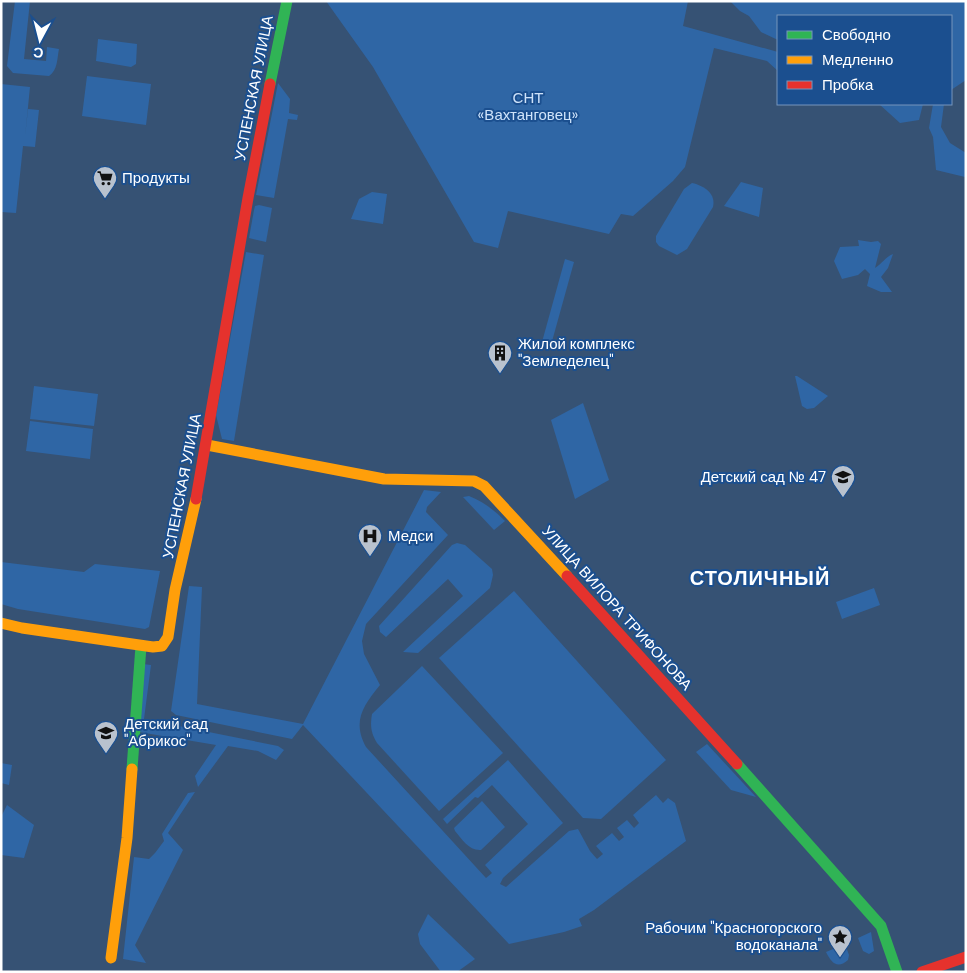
<svg xmlns="http://www.w3.org/2000/svg" width="967" height="973" font-family="'DM Sans',sans-serif">
<style>
.green{fill:#2f66a5}
.lines{fill:none;stroke-linecap:round;stroke-linejoin:round}
.fast{stroke:#30b455;stroke-width:11}
.slow{stroke:#ff9f0a;stroke-width:11}
.jam{stroke:#e5322d;stroke-width:11}
.labels{text-anchor:middle;stroke-width:4;stroke-linejoin:round;paint-order:stroke}
.street-label{font-size:15px;fill:#fff;stroke:#1b4f8f}
.park-label{font-size:15px;fill:#cfe3fa;stroke:#1b4f8f}
.poi-label{font-size:15px;fill:#fff;stroke:#1b4f8f;text-anchor:start}
.district-label{font-size:20px;font-weight:bold;letter-spacing:1px;fill:#fff;stroke:#1b4f8f}
</style>
<rect width="100%" height="100%" fill="#365274"/>
<g class="green">
<path d="M 15,1 L 30,1 L 24,59 L 46,61 L 47,47 L 59,49 C 57,58 58,70 49,76 L 13,73 L 7,66 Z"/>
<path d="M 326,1 L 688,1 L 683,26 L 778,52 L 778,71 L 767,61 L 714,48 L 685,167 L 673,181 L 633,216 L 621,214 L 609,234 L 508,211 L 498,248 L 474,242 L 373,67 Z"/>
<path d="M 730,1 L 966,1 L 966,80 L 951,90 L 951,16 L 778,16 L 778,40 L 761,32 L 749,16 L 740,11 Z"/>
<path d="M 98,39 L 137,44 L 136,64 L 131,67 L 96,61 Z"/>
<path d="M 87,76 L 151,84 L 146,125 L 82,116 Z"/>
<path d="M 278,83 L 290,99 L 289,113 L 298,115 L 297,120 L 288,119 L 274,198 L 256,195 Z"/>
<path d="M 1,84 L 30,87 L 25,137 L 28,109 L 39,110 L 35,147 L 23,146 L 16,213 L 1,212 Z"/>
<path d="M 879,104 L 923,104 L 919,120 L 900,123 Z"/>
<path d="M 933,104 L 944,104 L 941,127 L 950,143 L 966,153 L 965,177 L 936,170 L 933,137 L 929,128 Z"/>
<path d="M 741,182 L 763,188 L 759,217 L 724,206 Z"/>
<path d="M 692,183 C 705,186 716,194 713,207 L 687,249 L 677,255 L 659,246 L 656,242 L 656,236 L 684,189 Z"/>
<path d="M 372,192 L 387,194 L 383,224 L 351,219 L 359,199 Z"/>
<path d="M 259,205 L 272,208 L 266,242 L 249,238 L 254,210 L 255,206 Z"/>
<path d="M 858,240 L 871,242 L 878,241 L 881,244 L 875,268 C 882,264 885,257 893,254 L 888,268 L 881,277 L 892,292 L 881,292 L 867,286 L 870,274 L 865,269 L 858,275 L 842,279 L 834,261 L 840,247 L 859,246 Z"/>
<path d="M 246,252 L 264,255 L 234,441 L 222,439 L 216,415 Z"/>
<path d="M 565,259 L 574,262 L 551,345 L 542,342 Z"/>
<path d="M 795,376 L 797,376 L 828,396 L 814,408 L 807,409 L 802,406 Z"/>
<path d="M 34,386 L 98,394 L 94,426 L 30,419 Z"/>
<path d="M 583,403 L 609,480 L 575,499 L 551,420 Z"/>
<path d="M 30,421 L 93,429 L 90,459 L 26,451 Z"/>
<path d="M 424,490 L 441,492 L 427,507 L 426,512 L 448,535 L 366,624 L 362,641 L 364,654 L 380,685 C 363,706 352,721 366,747 L 486,878 L 492,873 L 485,865 L 528,824 L 492,785 L 478,798 L 475,797 L 447,824 L 443,819 L 508,760 L 563,823 L 503,878 L 500,884 L 506,887 L 569,831 L 578,829 L 590,851 L 597,859 L 603,854 L 596,846 L 612,833 L 619,841 L 624,837 L 617,828 L 627,820 L 634,828 L 639,823 L 633,815 L 656,795 L 663,803 L 668,798 L 675,803 L 686,841 L 594,910 L 579,919 L 582,926 L 564,932 L 509,944 L 303,725 L 292,739 L 176,715 L 171,711 L 189,586 L 202,587 L 197,704 L 303,724 Z"/>
<path d="M 469,496 C 484,502 494,510 505,521 L 494,530 L 463,497 Z"/>
<path d="M 457,543 L 465,545 L 492,569 L 493,575 L 490,588 L 418,653 L 403,652 L 463,596 L 448,579 L 386,637 L 380,632 L 379,626 L 452,545 Z"/>
<path d="M 1,562 L 84,572 L 95,564 L 160,571 L 149,627 L 145,629 L 18,609 L 1,604 Z"/>
<path d="M 874,588 L 880,605 L 842,619 L 836,602 Z"/>
<path d="M 514,591 L 666,760 L 601,819 L 583,818 L 439,658 Z"/>
<path d="M 143,664 L 151,665 L 144,719 L 278,746 L 284,750 L 276,760 L 258,751 L 228,746 L 198,787 L 195,776 L 216,745 L 139,732 Z"/>
<path d="M 422,666 L 503,753 L 439,811 L 377,743 C 371,733 370,726 372,714 Z"/>
<path d="M 707,744 L 756,797 L 731,790 L 696,752 Z"/>
<path d="M 1,763 L 12,765 L 9,785 L 1,783 Z"/>
<path d="M 195,792 L 168,833 L 183,850 L 135,945 L 146,963 L 123,959 L 134,857 L 149,859 L 155,853 L 164,841 L 162,834 L 188,793 Z"/>
<path d="M 482,801 L 505,827 L 481,850 C 469,851 462,839 455,831 L 454,828 Z"/>
<path d="M 7,805 L 34,825 L 24,858 L 1,855 L 1,817 Z"/>
<path d="M 428,914 L 475,959 L 457,972 L 441,972 L 420,944 L 418,934 Z"/>
<path d="M 871,932 L 874,951 L 869,954 L 863,951 L 858,938 Z"/>
<path d="M 845,944 L 849,955 L 848,960 C 837,970 831,962 826,952 Z"/>
</g>
<g class="lines">
<g class="fast">
<path d="M 270,84 L 287,1"/>
<path d="M 737,764 L 881,926 L 897,972"/>
<path d="M 132,769 L 141,646"/>
</g>
<g class="slow">
<path d="M 207,445 L 384,479 L 474,481 L 484,486 L 567,576"/>
<path d="M 1,623 L 22,628 L 153,647 L 162,646 L 168,637 L 175,590 L 196,499"/>
<path d="M 111,958 L 127,838 L 132,769"/>
</g>
<g class="jam">
<path d="M 196,499 L 248,198 L 270,84"/>
<path d="M 567,576 L 737,764"/>
<path d="M 922,972 L 966,957"/>
</g>
</g>
<defs>
<g id="supermarket-pin" transform="scale(1.25)"><path d="M0 17L-7.5 6A9.5 9.5 0 1 1 7.5 6Z" fill="#b9c2ce" stroke="#1b4f8f"/><path d="M-6-5.5h2.5l.6 2H6L4.5 2H-2.5L-4.4-4H-6ZM-1.5 3.2a1.3 1.3 0 1 0 .1 0ZM3 3.2a1.3 1.3 0 1 0 .1 0Z" fill="#111"/></g>
<g id="building-pin" transform="scale(1.25)"><path d="M0 17L-7.5 6A9.5 9.5 0 1 1 7.5 6Z" fill="#b9c2ce" stroke="#1b4f8f"/><path d="M-4-6H4V6H1V3H-1V6H-4ZM-2.5-4.3h1.7v1.8h-1.7ZM.8-4.3h1.7v1.8H.8ZM-2.5-1h1.7V.8h-1.7ZM.8-1h1.7V.8H.8Z" fill="#111"/></g>
<g id="school-pin" transform="scale(1.25)"><path d="M0 17L-7.5 6A9.5 9.5 0 1 1 7.5 6Z" fill="#b9c2ce" stroke="#1b4f8f"/><path d="M0-5L7-2L0 1L-7-2ZM-4 1L0 2.5L4 1V4Q0 6-4 4Z" fill="#111"/></g>
<g id="hospital-pin" transform="scale(1.25)"><path d="M0 17L-7.5 6A9.5 9.5 0 1 1 7.5 6Z" fill="#b9c2ce" stroke="#1b4f8f"/><path d="M-5-5h3v3.5h4V-5h3V5h-3V1.5h-4V5h-3Z" fill="#111"/></g>
<g id="sight-pin" transform="scale(1.25)"><path d="M0 17L-7.5 6A9.5 9.5 0 1 1 7.5 6Z" fill="#b9c2ce" stroke="#1b4f8f"/><path d="M0-6L1.8-2.2L6-1.7L2.9 1.2L3.7 5.4L0 3.3L-3.7 5.4L-2.9 1.2L-6-1.7L-1.8-2.2Z" fill="#111"/></g>
</defs>
<g fill-rule="evenodd">
<use href="#supermarket-pin" x="105" y="178"/>
<use href="#building-pin" x="500" y="353"/>
<use href="#school-pin" x="843" y="477"/>
<use href="#hospital-pin" x="370" y="536"/>
<use href="#school-pin" x="106" y="733"/>
<use href="#sight-pin" x="840" y="937"/>
</g>
<g class="labels">
<g class="street-label">
<text transform="translate(254 88) rotate(-79)" y="5">УСПЕНСКАЯ УЛИЦА</text>
<text transform="translate(182 486) rotate(-79)" y="5">УСПЕНСКАЯ УЛИЦА</text>
<text transform="translate(617 608) rotate(48)" y="5">УЛИЦА ВИЛОРА ТРИФОНОВА</text>
</g>
<g class="park-label">
<text x="528" y="103">СНТ<tspan x="528" dy="17">«Вахтанговец»</tspan></text>
</g>
<g class="poi-label">
<text x="122" y="183">Продукты</text>
<text x="518" y="349">Жилой комплекс<tspan x="518" dy="17">"Земледелец"</tspan></text>
<text x="826" y="482" text-anchor="end">Детский сад № 47</text>
<text x="388" y="541">Медси</text>
<text x="124" y="729">Детский сад<tspan x="124" dy="17">"Абрикос"</tspan></text>
<text x="822" y="933" text-anchor="end">Рабочим "Красногорского<tspan x="822" dy="17">водоканала"</tspan></text>
</g>
<g class="district-label">
<text x="760" y="585">СТОЛИЧНЫЙ</text>
</g>
</g>
<rect width="967" height="973" fill="none" stroke="#ffffff" stroke-width="5"/>
<rect x="777" y="15" width="175" height="90" fill="#1b4f8f" stroke="#7695bc"/>
<rect x="787" y="31" width="25" height="8" fill="#30b455" stroke="#7695bc"/>
<text x="822" y="40" font-size="15" fill="#ffffff">Свободно</text>
<rect x="787" y="56" width="25" height="8" fill="#ff9f0a" stroke="#7695bc"/>
<text x="822" y="65" font-size="15" fill="#ffffff">Медленно</text>
<rect x="787" y="81" width="25" height="8" fill="#e5322d" stroke="#7695bc"/>
<text x="822" y="90" font-size="15" fill="#ffffff">Пробка</text>
<g transform="translate(40 40) rotate(187)" stroke="#1b4f8f" stroke-width="4" paint-order="stroke">
<path d="M0-4L9 19L0 12L-9 19Z" fill="#ffffff"/>
<text y="-8" font-size="14" font-weight="bold" text-anchor="middle" fill="#ffffff">С</text>
</g>
</svg>
